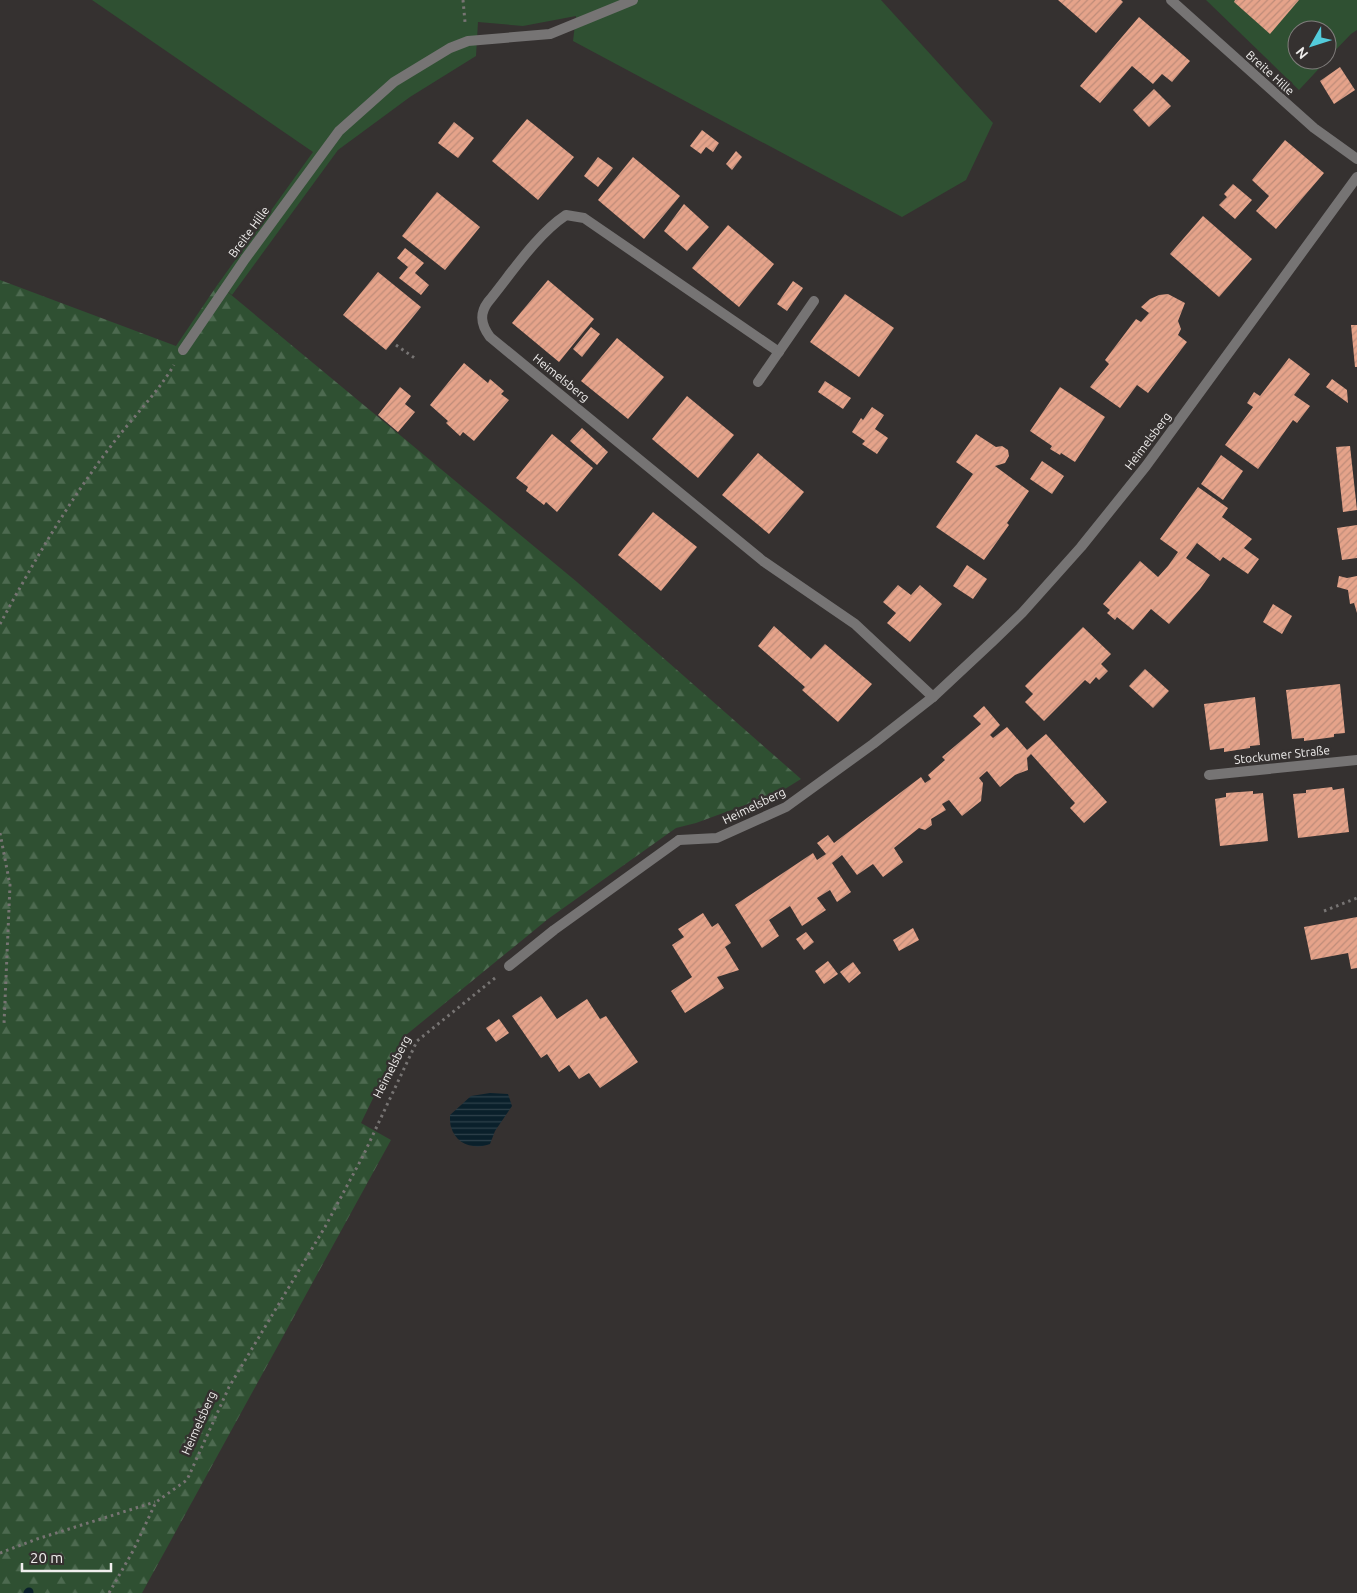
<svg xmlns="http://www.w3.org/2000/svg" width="1357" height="1593" font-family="Ubuntu,sans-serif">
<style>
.green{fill:#2f5032}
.forest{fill:url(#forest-firs)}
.water{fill:url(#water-rules)}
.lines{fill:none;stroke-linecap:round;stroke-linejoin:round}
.stream{stroke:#0a202b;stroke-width:9}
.building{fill:url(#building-hatch)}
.path{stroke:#777473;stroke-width:3;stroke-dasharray:2.5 4;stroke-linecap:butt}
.lane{stroke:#767474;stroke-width:10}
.street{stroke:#767474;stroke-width:10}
.labels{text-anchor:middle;stroke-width:5;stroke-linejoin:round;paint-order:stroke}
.street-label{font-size:12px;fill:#f0eeed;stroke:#353130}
</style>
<defs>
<pattern id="forest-firs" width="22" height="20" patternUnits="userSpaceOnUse" patternTransform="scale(1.25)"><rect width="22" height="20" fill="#2f5032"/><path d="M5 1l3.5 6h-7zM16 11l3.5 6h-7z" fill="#4d6a50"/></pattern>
<pattern id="water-rules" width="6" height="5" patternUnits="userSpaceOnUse" patternTransform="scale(1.25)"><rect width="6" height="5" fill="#0a202b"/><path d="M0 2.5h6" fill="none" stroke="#2e414a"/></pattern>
<pattern id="building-hatch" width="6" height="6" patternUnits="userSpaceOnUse" patternTransform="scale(1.25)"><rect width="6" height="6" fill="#e5a38a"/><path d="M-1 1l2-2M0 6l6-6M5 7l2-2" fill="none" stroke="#be8c79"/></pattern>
</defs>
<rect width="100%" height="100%" fill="#353130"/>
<g class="green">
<path d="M 92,0 L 881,0 L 993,123 L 966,180 L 902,217 L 573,41 L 576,16 L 523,26 L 478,22 L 476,56 L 410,97 L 338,150 L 232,295 L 218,284 L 313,152 Z"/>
<path d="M 1206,0 L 1357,0 L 1357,30 L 1351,34 L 1327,59 L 1327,30 L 1297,30 L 1297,60 L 1327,60 L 1299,90 Z"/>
</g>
<path class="forest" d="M 0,280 L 176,346 L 218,284 L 577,582 L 801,779 L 780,792 L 696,823 L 676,828 L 548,919 L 406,1035 L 400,1043 L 361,1123 L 391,1140 L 142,1593 L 0,1593 Z"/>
<path class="water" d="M 490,1093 L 508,1094 L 512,1106 L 495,1131 L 490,1144 C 475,1150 456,1145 451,1127 C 450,1124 450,1119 450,1115 L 471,1096 Z"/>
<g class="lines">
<path class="stream" d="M 28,1593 L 29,1592"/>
</g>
<g class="building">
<path d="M 1058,0 L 1121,0 L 1123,2 L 1096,33 Z"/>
<path d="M 1235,0 L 1299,0 L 1270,34 L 1234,2 Z"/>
<path d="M 1139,17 L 1190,61 L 1172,82 L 1162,74 L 1153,84 L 1132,66 L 1100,103 L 1080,86 Z"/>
<path d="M 1340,67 L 1355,90 L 1334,104 L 1320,81 Z"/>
<path d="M 1154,89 L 1171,106 L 1149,127 L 1133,110 Z"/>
<path d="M 527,119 L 574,157 L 538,200 L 492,161 Z"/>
<path d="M 454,122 L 474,138 L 458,158 L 438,143 Z"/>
<path d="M 702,130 L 719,143 L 713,152 L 706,147 L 701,154 L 690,146 Z"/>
<path d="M 1285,140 L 1324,173 L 1276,229 L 1256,211 L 1269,196 L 1252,180 Z"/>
<path d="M 736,151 L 742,157 L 732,170 L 726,164 Z"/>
<path d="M 598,157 L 613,168 L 598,187 L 584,176 Z"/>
<path d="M 633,157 L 680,196 L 644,239 L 598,200 Z"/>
<path d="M 1233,184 L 1252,200 L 1235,219 L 1219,205 L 1227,197 L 1224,194 Z"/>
<path d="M 437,192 L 480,227 L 445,270 L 402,236 Z"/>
<path d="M 684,204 L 709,227 L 687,251 L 664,231 Z"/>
<path d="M 1203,216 L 1252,259 L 1219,297 L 1170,254 Z"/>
<path d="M 728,225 L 774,264 L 739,307 L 692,268 Z"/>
<path d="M 405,248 L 424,263 L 415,273 L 429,285 L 421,295 L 399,278 L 408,267 L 397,258 Z"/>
<path d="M 378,272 L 421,307 L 386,350 L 343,315 Z"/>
<path d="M 548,280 L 594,319 L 559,362 L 512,323 Z"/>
<path d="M 793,281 L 803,288 L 787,311 L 777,304 Z"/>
<path d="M 845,294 L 894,328 L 859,377 L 810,342 Z"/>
<path d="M 1168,294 L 1185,303 L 1178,321 L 1181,329 L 1178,335 L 1187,342 L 1148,393 L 1137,385 L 1120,408 L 1090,387 L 1109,364 L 1105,360 L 1136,319 L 1141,322 L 1149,313 L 1141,307 L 1150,299 L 1159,295 Z"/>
<path d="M 1351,325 L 1357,325 L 1357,367 L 1355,367 Z"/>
<path d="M 591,327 L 600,334 L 582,357 L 573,349 Z"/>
<path d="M 617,338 L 664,377 L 628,419 L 581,381 Z"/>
<path d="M 1289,358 L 1310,374 L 1294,395 L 1310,406 L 1297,423 L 1293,420 L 1258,469 L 1225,445 L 1253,407 L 1247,403 L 1254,392 L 1260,396 Z"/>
<path d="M 464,363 L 488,383 L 490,379 L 504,391 L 501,394 L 509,400 L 474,441 L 463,432 L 460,436 L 446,423 L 448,421 L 430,405 Z"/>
<path d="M 1332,379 L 1347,390 L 1348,403 L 1326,387 Z"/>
<path d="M 825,381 L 851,398 L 843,409 L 818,392 Z"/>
<path d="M 400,387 L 411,396 L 405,404 L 415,412 L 398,432 L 378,415 Z"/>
<path d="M 1060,387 L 1105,417 L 1075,462 L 1061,453 L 1060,455 L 1050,449 L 1052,446 L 1030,431 Z"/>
<path d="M 687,396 L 734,435 L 698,478 L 652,439 Z"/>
<path d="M 872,407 L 884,415 L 875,429 L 888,438 L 877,454 L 862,444 L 865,441 L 852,432 L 861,418 L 863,420 Z"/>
<path d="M 582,428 L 608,452 L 597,465 L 570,441 Z"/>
<path d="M 552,434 L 593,468 L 557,512 L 546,502 L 544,505 L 526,491 L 528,487 L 516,478 Z"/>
<path d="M 976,434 L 996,447 L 1002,446 L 1008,450 L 1009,456 L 1005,463 L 995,466 L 1029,491 L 1007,523 L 1009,525 L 984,560 L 936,527 L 973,474 L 956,462 Z"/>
<path d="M 1350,446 L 1357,510 L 1343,512 L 1336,447 Z"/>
<path d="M 758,453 L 804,492 L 769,534 L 722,495 Z"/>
<path d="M 1221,455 L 1243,471 L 1223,500 L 1201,484 Z"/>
<path d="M 1042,461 L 1064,476 L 1052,494 L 1030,479 Z"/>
<path d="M 1198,487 L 1228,508 L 1222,517 L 1252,539 L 1244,548 L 1259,559 L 1248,574 L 1223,557 L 1220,561 L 1197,543 L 1186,558 L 1210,575 L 1200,589 L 1169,624 L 1151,609 L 1133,630 L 1117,617 L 1115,620 L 1107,613 L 1110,610 L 1103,604 L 1140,561 L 1158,577 L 1168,566 L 1178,552 L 1160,539 Z"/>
<path d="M 653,512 L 697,547 L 661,591 L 618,555 Z"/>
<path d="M 1357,525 L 1357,558 L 1342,560 L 1337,528 Z"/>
<path d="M 967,565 L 987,579 L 973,599 L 953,586 Z"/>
<path d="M 1339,576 L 1347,578 L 1357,576 L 1357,613 L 1354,603 L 1350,604 L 1348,590 L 1337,587 Z"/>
<path d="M 898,585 L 911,595 L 920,585 L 942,604 L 910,642 L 887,623 L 896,613 L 883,602 Z"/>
<path d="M 1273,604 L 1292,616 L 1282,634 L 1263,622 Z"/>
<path d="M 774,626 L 811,659 L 825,644 L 872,684 L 838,722 L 802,690 L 805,687 L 758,646 Z"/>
<path d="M 1083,627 L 1111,654 L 1101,664 L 1108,671 L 1099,680 L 1096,677 L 1090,684 L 1085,680 L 1044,721 L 1025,702 L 1033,694 L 1025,686 Z"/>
<path d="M 1145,669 L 1169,691 L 1153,708 L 1129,686 Z"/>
<path d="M 1340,684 L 1345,733 L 1334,734 L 1334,737 L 1304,741 L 1304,738 L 1292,739 L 1286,690 Z"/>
<path d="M 1255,697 L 1260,745 L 1250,746 L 1250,748 L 1224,752 L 1224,748 L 1210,750 L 1204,704 Z"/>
<path d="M 984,706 L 1000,725 L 990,735 L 993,738 L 1007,727 L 1027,750 L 1046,734 L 1107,802 L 1084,823 L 1070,808 L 1075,803 L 1031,754 L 1027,758 L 1028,770 L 1015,775 L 1000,787 L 987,771 L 979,778 L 983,783 L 981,801 L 962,816 L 949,800 L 942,804 L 946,810 L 931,819 L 932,825 L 925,830 L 919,828 L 894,848 L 903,862 L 883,877 L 873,864 L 857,875 L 842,855 L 832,863 L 851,892 L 837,902 L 830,890 L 817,898 L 826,910 L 802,926 L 790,906 L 769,920 L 779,936 L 762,948 L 735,905 L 813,853 L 817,860 L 826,854 L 817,843 L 828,835 L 834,843 L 921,777 L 925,783 L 931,779 L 928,775 L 945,760 L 942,757 L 981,724 L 973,716 Z"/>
<path d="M 1332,787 L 1333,790 L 1344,788 L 1349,832 L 1298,838 L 1293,794 L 1306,793 L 1306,790 Z"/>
<path d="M 1253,791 L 1253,794 L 1263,793 L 1268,841 L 1220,846 L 1215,799 L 1226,797 L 1226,793 Z"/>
<path d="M 703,913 L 712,927 L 718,923 L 731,943 L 725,947 L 739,970 L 717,977 L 724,988 L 685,1013 L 671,991 L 692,977 L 672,945 L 684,937 L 678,929 Z"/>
<path d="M 1357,917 L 1357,968 L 1351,969 L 1348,953 L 1311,960 L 1304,927 Z"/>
<path d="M 913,928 L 919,940 L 899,951 L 893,940 Z"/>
<path d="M 806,932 L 814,942 L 804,950 L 796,939 Z"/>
<path d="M 828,961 L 838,974 L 824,984 L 815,971 Z"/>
<path d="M 853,962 L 861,973 L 849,983 L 840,972 Z"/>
<path d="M 541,996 L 557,1019 L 587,999 L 600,1019 L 606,1016 L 638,1062 L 600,1088 L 589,1073 L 579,1079 L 569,1065 L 559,1072 L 547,1054 L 541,1058 L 512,1016 Z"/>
<path d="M 499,1019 L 509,1033 L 496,1042 L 486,1028 Z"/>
</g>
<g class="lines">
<g class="path">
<path d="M 463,0 L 465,22"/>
<path d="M 396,345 L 416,359"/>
<path d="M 0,624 C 33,563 68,502 111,446 C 131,419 156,395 174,365"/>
<path d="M 0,833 L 10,885 L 4,1024"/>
<path d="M 1324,911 L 1357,898"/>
<path d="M 0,1553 L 37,1539 L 155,1502"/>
<path d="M 109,1593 L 133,1551 L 156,1502 L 187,1480 L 229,1387 L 325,1227 L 363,1156 L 417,1041 L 495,978"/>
</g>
<g class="lane">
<path d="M 183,350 L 245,259 L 339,131 L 394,82 L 450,48 L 468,41 L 550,34 L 633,0"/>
<path d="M 509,966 L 554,930 L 679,840"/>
</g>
<g class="street">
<path d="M 1171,0 L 1314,128 L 1357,159"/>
<path d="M 779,352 L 584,218 L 566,215 C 536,235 511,274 488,302 C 479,314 481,325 490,337 L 763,561 L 855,624 L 933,697"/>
<path d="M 758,382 L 814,301"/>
<path d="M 1209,775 L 1357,760"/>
<path d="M 679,840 L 717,838 L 786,807 L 873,744 L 933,697 L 994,640 L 1022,613 L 1081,547 L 1146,466 L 1357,177"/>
</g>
</g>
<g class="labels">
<g class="street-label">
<text transform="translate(1270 73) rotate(42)" y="4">Breite Hille</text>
<text transform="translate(249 232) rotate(-54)" y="4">Breite Hille</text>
<text transform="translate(561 378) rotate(39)" y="4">Heimelsberg</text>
<text transform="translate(1148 441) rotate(-53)" y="4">Heimelsberg</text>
<text transform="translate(1282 755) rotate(-6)" y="4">Stockumer Straße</text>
<text transform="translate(754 806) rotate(-26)" y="4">Heimelsberg</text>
<text transform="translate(392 1067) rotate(-63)" y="4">Heimelsberg</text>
<text transform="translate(199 1423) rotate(-66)" y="4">Heimelsberg</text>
</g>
</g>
<g transform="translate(1312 45) rotate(231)"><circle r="24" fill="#353130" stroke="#807d7c"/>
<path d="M0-4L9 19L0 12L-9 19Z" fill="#53cbdb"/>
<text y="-8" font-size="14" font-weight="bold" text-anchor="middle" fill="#f0eeed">N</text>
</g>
<path d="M22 1563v8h89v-8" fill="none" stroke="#f0eeed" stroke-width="2.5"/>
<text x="30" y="1563" font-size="15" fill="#f0eeed" stroke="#353130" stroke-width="4" paint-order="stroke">20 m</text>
</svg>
